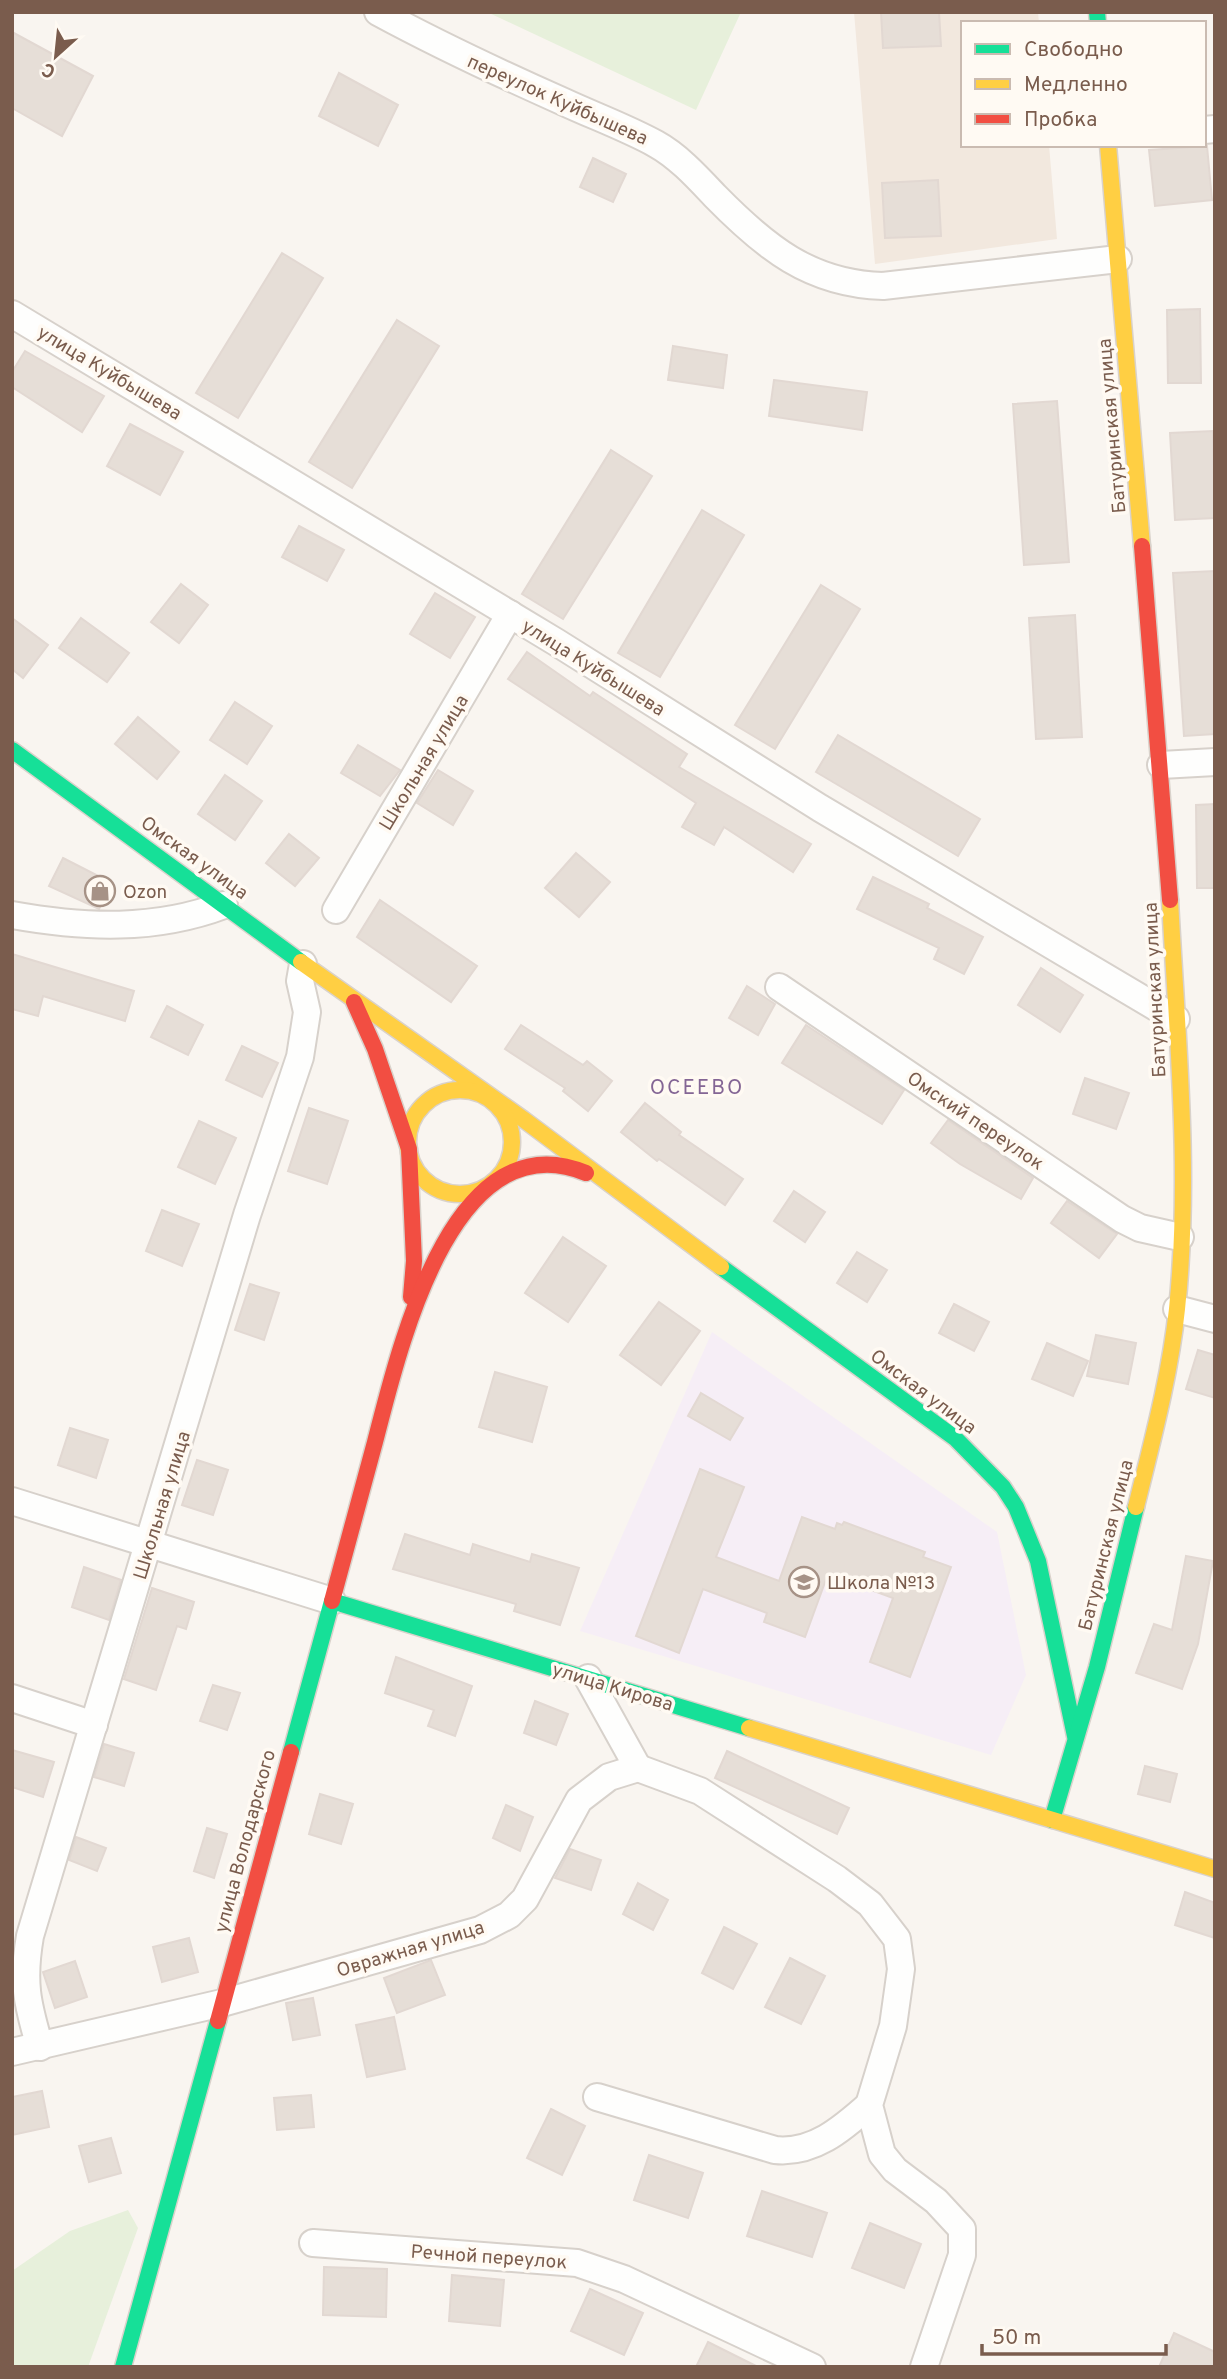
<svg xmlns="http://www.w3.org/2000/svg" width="1227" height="2379" font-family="Overpass,sans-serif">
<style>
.residential{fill:#f2e8de}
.education{fill:#f6eef6}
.green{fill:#e7f0db}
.building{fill:#e6ded7;stroke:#e2d8d2;stroke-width:2}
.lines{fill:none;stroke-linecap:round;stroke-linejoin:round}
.street-casing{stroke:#d7d1cb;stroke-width:30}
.fast-casing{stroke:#d9d2cb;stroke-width:19}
.slow-casing{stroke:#d9d2cb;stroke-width:19}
.jam-casing{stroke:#d9d2cb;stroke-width:19}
.street{stroke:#fefefd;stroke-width:26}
.fast{stroke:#16e098;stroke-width:16}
.slow{stroke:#ffcf43;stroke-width:16}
.jam{stroke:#f24e42;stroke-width:16}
.labels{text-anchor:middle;stroke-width:7;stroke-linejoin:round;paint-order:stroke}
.street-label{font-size:19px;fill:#7a5c4d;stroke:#fffaf3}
.poi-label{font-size:19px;fill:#7a5c4d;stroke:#fffaf3;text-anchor:start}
.neighbourhood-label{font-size:21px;letter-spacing:2px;fill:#846695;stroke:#fffaf3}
</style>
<rect width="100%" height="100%" fill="#f9f5f0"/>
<path class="residential" d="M 854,12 L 1038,12 L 1039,23 L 963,23 L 963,145 L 1049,145 L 1057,239 L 875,264 Z"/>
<path class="education" d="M 712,1332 L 997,1532 L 1026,1675 L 991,1755 L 580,1631 Z"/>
<g class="green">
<path d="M 487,12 L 741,12 L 696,110 Z"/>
<path d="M 128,2210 L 138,2228 L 88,2367 L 12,2367 L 12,2271 L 70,2231 Z"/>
</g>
<g class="building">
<path d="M 881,12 L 939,12 L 941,46 L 883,48 Z"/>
<path d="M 12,32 L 93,76 L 62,136 L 12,108 Z"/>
<path d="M 339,73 L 398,105 L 378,146 L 319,116 Z"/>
<path d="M 1207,146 L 1212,200 L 1155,206 L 1149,150 Z"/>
<path d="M 593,158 L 626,174 L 613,202 L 580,187 Z"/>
<path d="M 938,180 L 941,236 L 885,238 L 882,183 Z"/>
<path d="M 282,253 L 323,278 L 238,418 L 196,393 Z"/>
<path d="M 1200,309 L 1201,383 L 1168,383 L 1167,310 Z"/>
<path d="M 397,320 L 439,346 L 352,488 L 309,462 Z"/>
<path d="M 673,346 L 727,355 L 723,388 L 668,380 Z"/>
<path d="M 25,351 L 104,396 L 82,432 L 12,387 L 12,372 Z"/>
<path d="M 774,380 L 867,392 L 862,430 L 769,416 Z"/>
<path d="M 1057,401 L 1069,562 L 1024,565 L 1013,404 Z"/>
<path d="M 130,424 L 183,452 L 160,495 L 107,466 Z"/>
<path d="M 1213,431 L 1215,518 L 1175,520 L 1170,433 Z"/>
<path d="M 611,450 L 652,476 L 563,619 L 522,594 Z"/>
<path d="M 702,510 L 744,535 L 660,677 L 618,653 Z"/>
<path d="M 299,526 L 344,550 L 327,581 L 282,557 Z"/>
<path d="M 1215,571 L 1215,734 L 1184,736 L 1173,573 Z"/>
<path d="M 181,584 L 208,605 L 179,643 L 151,622 Z"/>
<path d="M 821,585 L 860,609 L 775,749 L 735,725 Z"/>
<path d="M 435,593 L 475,617 L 450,658 L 410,634 Z"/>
<path d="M 1075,615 L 1082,737 L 1036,739 L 1029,618 Z"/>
<path d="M 12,618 L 48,645 L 23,678 L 12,669 Z"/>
<path d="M 81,618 L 129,653 L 107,682 L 59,648 Z"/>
<path d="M 527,652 L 590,696 L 593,692 L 687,754 L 679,767 L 811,844 L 793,872 L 724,827 L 714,845 L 682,827 L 696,803 L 508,679 Z"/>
<path d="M 235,702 L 272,726 L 247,764 L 210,740 Z"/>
<path d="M 138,717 L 179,752 L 157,779 L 115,744 Z"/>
<path d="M 838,735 L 980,819 L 958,856 L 816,772 Z"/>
<path d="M 358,745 L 400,770 L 380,796 L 341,773 Z"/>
<path d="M 438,770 L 473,791 L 453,825 L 417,803 Z"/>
<path d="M 225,775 L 262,801 L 235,840 L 198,814 Z"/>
<path d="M 1215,804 L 1215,888 L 1197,888 L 1196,805 Z"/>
<path d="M 289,834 L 319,858 L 295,886 L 266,863 Z"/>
<path d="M 576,853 L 610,882 L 579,917 L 545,888 Z"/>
<path d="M 63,858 L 112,883 L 99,909 L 49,886 Z"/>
<path d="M 873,877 L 929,904 L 927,908 L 983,937 L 964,974 L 934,959 L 939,948 L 857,909 Z"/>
<path d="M 380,900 L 477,966 L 451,1002 L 357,937 Z"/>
<path d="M 12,954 L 134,991 L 125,1021 L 43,996 L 38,1016 L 12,1009 Z"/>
<path d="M 1041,968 L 1083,995 L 1060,1032 L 1018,1005 Z"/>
<path d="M 747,986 L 775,1004 L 758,1035 L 729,1018 Z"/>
<path d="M 167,1006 L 203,1025 L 188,1055 L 151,1037 Z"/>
<path d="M 521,1025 L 583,1065 L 587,1061 L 612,1081 L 588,1111 L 563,1091 L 565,1088 L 505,1049 Z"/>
<path d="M 806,1025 L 904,1090 L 882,1124 L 782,1063 Z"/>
<path d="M 242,1046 L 278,1063 L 262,1097 L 226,1080 Z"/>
<path d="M 1085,1078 L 1129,1093 L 1116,1129 L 1073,1114 Z"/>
<path d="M 645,1103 L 681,1132 L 679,1135 L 743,1179 L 725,1205 L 659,1159 L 657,1161 L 621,1132 Z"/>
<path d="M 309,1108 L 348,1121 L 327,1184 L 288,1171 Z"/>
<path d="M 948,1120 L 1033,1178 L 1021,1199 L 960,1164 L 931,1143 Z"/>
<path d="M 199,1121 L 236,1138 L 215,1184 L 178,1167 Z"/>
<path d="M 794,1191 L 825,1212 L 805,1242 L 774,1221 Z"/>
<path d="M 1067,1201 L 1117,1234 L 1099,1258 L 1051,1223 Z"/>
<path d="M 162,1210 L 199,1224 L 182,1266 L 146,1251 Z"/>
<path d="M 563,1237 L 606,1266 L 568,1322 L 525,1293 Z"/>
<path d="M 857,1252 L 887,1270 L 867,1302 L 837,1283 Z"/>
<path d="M 250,1284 L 279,1293 L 264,1340 L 235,1330 Z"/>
<path d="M 659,1302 L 700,1331 L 661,1385 L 620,1355 Z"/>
<path d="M 954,1304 L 989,1322 L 974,1351 L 939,1333 Z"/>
<path d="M 1096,1335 L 1136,1343 L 1128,1384 L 1087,1376 Z"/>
<path d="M 1047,1343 L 1088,1361 L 1073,1396 L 1032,1379 Z"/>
<path d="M 1198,1350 L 1215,1355 L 1215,1398 L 1186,1389 Z"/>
<path d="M 495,1372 L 547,1387 L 532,1442 L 479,1427 Z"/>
<path d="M 701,1393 L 743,1418 L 730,1440 L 688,1416 Z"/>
<path d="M 70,1428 L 108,1440 L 96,1478 L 58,1465 Z"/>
<path d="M 197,1460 L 228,1470 L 213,1515 L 182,1505 Z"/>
<path d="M 700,1469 L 744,1487 L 716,1557 L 779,1581 L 802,1517 L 835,1529 L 837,1523 L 842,1525 L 844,1522 L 925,1552 L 923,1557 L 951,1567 L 910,1677 L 870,1662 L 893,1598 L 828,1574 L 805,1637 L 764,1622 L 767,1613 L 703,1589 L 679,1653 L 636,1636 Z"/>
<path d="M 405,1534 L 470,1555 L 473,1544 L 530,1562 L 532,1554 L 579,1568 L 560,1625 L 514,1611 L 516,1604 L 393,1569 Z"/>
<path d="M 1186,1556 L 1213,1561 L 1198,1644 L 1182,1689 L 1136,1673 L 1154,1624 L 1172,1630 Z"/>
<path d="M 84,1567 L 121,1580 L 109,1620 L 72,1607 Z"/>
<path d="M 152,1588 L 194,1602 L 186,1629 L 177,1626 L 156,1690 L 124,1679 Z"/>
<path d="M 396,1657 L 472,1686 L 455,1736 L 428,1726 L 434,1710 L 385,1693 Z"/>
<path d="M 213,1685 L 240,1693 L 227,1730 L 200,1721 Z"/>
<path d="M 535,1701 L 568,1714 L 556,1745 L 524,1733 Z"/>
<path d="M 104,1744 L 134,1753 L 124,1786 L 94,1777 Z"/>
<path d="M 12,1750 L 54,1762 L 43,1797 L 12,1787 Z"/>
<path d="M 727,1751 L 849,1808 L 837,1834 L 715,1778 Z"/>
<path d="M 1145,1766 L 1177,1774 L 1170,1802 L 1138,1794 Z"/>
<path d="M 320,1794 L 353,1804 L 341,1844 L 309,1834 Z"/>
<path d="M 506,1805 L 533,1817 L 520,1851 L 493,1838 Z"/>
<path d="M 207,1828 L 227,1834 L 214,1878 L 194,1871 Z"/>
<path d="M 76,1837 L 106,1848 L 97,1871 L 69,1860 Z"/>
<path d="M 570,1849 L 601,1860 L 591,1890 L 555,1878 Z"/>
<path d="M 638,1883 L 668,1900 L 653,1930 L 623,1914 Z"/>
<path d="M 1185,1892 L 1215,1903 L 1215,1938 L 1175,1925 Z"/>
<path d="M 724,1927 L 757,1944 L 733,1989 L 702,1973 Z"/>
<path d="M 189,1938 L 198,1972 L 162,1982 L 153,1947 Z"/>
<path d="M 790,1958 L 825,1976 L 801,2024 L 765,2007 Z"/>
<path d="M 431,1960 L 445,1995 L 397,2013 L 384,1978 Z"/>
<path d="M 75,1961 L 87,1997 L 55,2008 L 43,1972 Z"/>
<path d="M 313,1998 L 320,2035 L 293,2040 L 286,2003 Z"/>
<path d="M 394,2017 L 405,2069 L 367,2077 L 356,2025 Z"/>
<path d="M 42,2091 L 49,2127 L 12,2135 L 12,2097 Z"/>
<path d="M 311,2095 L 314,2127 L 277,2130 L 274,2098 Z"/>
<path d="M 551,2109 L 585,2126 L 562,2175 L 527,2158 Z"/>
<path d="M 111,2138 L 121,2173 L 89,2182 L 79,2146 Z"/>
<path d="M 649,2155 L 703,2173 L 688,2218 L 634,2200 Z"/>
<path d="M 762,2191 L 827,2213 L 812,2257 L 747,2236 Z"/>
<path d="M 870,2223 L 921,2244 L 904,2288 L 852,2268 Z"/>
<path d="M 324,2267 L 387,2269 L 386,2317 L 323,2315 Z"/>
<path d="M 452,2275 L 504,2280 L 500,2326 L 449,2321 Z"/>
<path d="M 590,2289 L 643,2313 L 624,2355 L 571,2331 Z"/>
<path d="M 1174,2333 L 1215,2352 L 1215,2367 L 1159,2367 Z"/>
<path d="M 708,2342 L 758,2367 L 696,2367 Z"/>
</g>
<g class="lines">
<g class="street-casing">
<g id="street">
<path d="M 378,12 C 439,45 501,74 564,102 C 594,116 627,128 656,144 C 678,156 698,178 715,196 C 765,247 810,284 883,286 L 1118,259"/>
<path d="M 1204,130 L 1215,129"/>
<path d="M 12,314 L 556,642 L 820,808 L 1176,1019"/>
<path d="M 1161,765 L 1215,762"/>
<path d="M 336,910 L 510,614"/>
<path d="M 12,915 C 85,928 155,931 224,905"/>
<path d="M 779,987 L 1122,1219 L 1140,1228 L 1180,1237"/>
<path d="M 1177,1309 L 1215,1319"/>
<path d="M 12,1501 L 332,1601"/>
<path d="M 12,1698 L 94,1725"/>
<path d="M 638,1768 L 700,1791 L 837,1879 L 870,1904 L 897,1939 L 901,1969 L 893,2026 L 869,2105 L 882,2154 L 895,2170 L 936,2201 L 962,2229 L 962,2255 L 924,2367"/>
<path d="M 40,2047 C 27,2003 22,1982 30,1936 L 247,1215 L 300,1057 L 307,1012 L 300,981 L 303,964"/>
<path d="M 12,2052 L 222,2003 L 480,1930 L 509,1915 L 525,1899 L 579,1800 L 609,1777 L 638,1768 L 588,1678"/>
<path d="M 597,2097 L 775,2150 C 813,2154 842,2129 869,2105"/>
<path d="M 313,2243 L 577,2263 L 624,2279 L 812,2367"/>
</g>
</g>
<g class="fast-casing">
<g id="fast">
<path d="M 1097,12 L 1098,23"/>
<path d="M 12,750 L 301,962"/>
<path d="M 721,1267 L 955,1438 L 1003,1487 L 1016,1507 L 1038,1561 L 1075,1736"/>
<path d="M 291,1752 L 332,1601 L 749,1728"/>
<path d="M 1052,1820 L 1097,1667 L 1136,1507"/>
<path d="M 123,2367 L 218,2021"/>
</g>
</g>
<g class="slow-casing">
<g id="slow">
<path d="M 1108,145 L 1142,546"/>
<path d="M 301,962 L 523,1119 L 721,1267"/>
<circle cx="460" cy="1142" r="52"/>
<path d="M 1136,1507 C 1152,1442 1170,1376 1177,1309 C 1191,1173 1177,1036 1170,900"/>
<path d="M 749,1728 L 1215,1869"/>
</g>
</g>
<g class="jam-casing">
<g id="jam">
<path d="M 1142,546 L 1170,900"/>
<path d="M 354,1002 L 375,1049 L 409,1149 L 414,1261 L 411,1297"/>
<path d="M 332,1601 C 346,1548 361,1495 375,1442 C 398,1354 451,1117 586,1173"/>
<path d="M 218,2021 L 291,1752"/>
</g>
</g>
<use href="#street" class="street"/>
<use href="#fast" class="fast"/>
<use href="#slow" class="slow"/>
<use href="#jam" class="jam"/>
</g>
<defs>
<g id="shop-ring" transform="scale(1.575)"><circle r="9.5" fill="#fffaf3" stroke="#a69286" stroke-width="1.5"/><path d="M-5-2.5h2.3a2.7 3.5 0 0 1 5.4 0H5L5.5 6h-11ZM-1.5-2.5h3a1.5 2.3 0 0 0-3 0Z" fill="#a69286"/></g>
<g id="school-ring" transform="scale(1.575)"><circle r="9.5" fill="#fffaf3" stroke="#a69286" stroke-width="1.5"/><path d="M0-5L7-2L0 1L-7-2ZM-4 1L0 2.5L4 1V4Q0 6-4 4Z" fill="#a69286"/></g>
</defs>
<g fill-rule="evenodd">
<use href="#shop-ring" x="100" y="891"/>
<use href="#school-ring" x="804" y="1582"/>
</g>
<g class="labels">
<g class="street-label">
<text transform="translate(558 99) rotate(24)" y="7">переулок Куйбышева</text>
<text transform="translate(110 372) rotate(31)" y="7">улица Куйбышева</text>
<text transform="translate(1111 426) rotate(-95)" y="7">Батуринская улица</text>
<text transform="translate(594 667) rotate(32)" y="7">улица Куйбышева</text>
<text transform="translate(423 762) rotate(-59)" y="7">Школьная улица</text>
<text transform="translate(195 857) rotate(36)" y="7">Омская улица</text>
<text transform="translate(1154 990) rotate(-93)" y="7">Батуринская улица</text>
<text transform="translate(976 1120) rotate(34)" y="7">Омский переулок</text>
<text transform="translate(924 1391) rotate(37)" y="7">Омская улица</text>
<text transform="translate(161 1505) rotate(-73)" y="7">Школьная улица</text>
<text transform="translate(1105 1545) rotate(-76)" y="7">Батуринская улица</text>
<text transform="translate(613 1686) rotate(17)" y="7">улица Кирова</text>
<text transform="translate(244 1841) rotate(-75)" y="7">улица Володарского</text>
<text transform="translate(410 1948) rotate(-17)" y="7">Овражная улица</text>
<text transform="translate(489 2256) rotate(4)" y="7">Речной переулок</text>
</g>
<g class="poi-label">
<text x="123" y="898">Ozon</text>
<text x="827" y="1589">Школа №13</text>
</g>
<g class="neighbourhood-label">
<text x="697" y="1094">ОСЕЕВО</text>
</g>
</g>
<rect width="1227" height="2379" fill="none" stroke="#7a5c4d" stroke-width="28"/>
<rect x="961" y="21" width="245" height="126" fill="#fffaf3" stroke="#cabbb1" stroke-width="2"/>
<rect x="975" y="44" width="35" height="10" fill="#16e098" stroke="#cabbb1" stroke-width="2"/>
<text x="1024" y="56" font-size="21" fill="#7a5c4d">Свободно</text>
<rect x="975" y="79" width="35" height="10" fill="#ffcf43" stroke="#cabbb1" stroke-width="2"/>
<text x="1024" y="91" font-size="21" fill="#7a5c4d">Медленно</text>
<rect x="975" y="114" width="35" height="10" fill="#f24e42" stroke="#cabbb1" stroke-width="2"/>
<text x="1024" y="126" font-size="21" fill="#7a5c4d">Пробка</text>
<g transform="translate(56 56) rotate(207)" stroke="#fffaf3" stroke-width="5" paint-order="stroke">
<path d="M0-5L12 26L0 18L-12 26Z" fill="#7a5c4d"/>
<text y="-10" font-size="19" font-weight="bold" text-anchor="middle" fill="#7a5c4d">С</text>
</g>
<path d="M982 2344v10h184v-10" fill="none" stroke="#7a5c4d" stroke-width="3.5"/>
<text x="992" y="2344" font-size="21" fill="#7a5c4d" stroke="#fffaf3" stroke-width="5" paint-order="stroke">50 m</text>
</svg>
